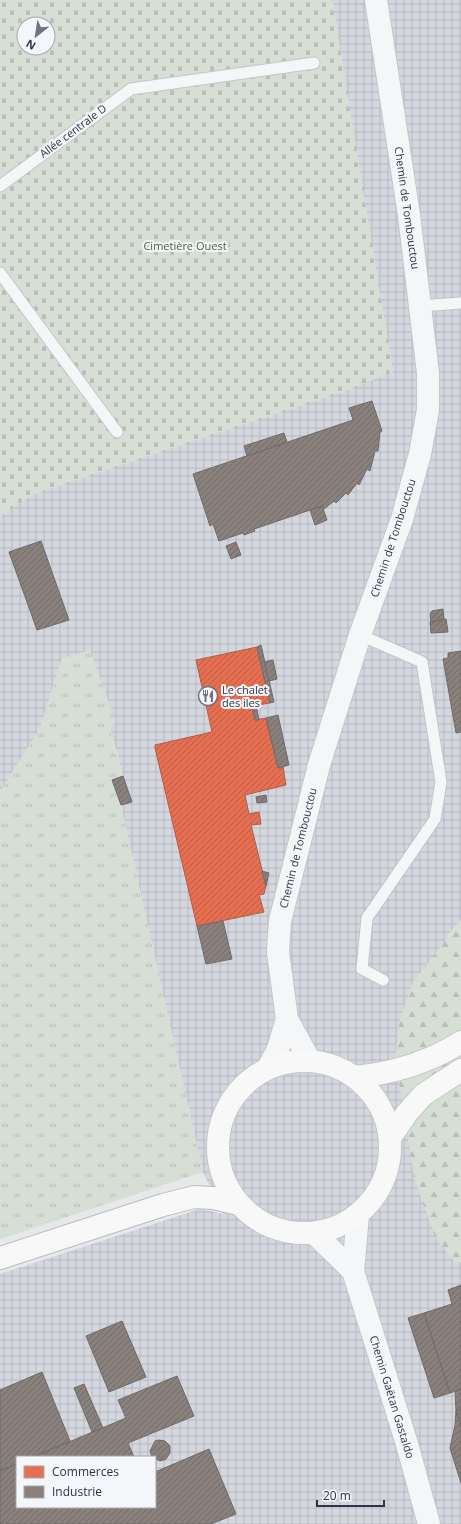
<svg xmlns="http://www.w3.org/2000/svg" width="461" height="1524" font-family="'Open Sans',sans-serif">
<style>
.industrial{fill:url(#industrial-grid);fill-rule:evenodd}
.grass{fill:url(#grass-tufts)}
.forest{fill:url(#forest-firs)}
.cemetery{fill:url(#cemetery-stones);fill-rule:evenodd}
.shops{fill:url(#shops-hatch);stroke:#af5d4d}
.industry{fill:url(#industry-hatch);stroke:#6e6a6c}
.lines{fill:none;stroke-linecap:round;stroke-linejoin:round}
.service-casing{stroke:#c4c6c8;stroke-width:13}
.minor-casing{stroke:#c4c6c8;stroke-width:24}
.secondary-casing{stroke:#c4c6c8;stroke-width:24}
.motorway-casing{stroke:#b8bbbf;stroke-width:24}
.service{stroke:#f5f6f7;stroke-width:11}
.minor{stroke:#f5f6f7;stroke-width:22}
.secondary{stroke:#f8f8f8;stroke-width:22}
.motorway{stroke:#f8f8f8;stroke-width:22}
.labels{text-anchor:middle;stroke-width:4;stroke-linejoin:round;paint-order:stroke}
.street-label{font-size:11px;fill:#2b3445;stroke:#f4f6f9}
.park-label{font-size:11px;fill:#3f6138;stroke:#f4f6f9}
.poi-label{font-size:11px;fill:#2b3445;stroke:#f4f6f9;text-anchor:start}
</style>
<defs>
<pattern id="industrial-grid" width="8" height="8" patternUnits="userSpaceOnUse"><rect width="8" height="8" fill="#d4d7dd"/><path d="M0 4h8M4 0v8" fill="none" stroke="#b6b9bf"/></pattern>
<pattern id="grass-tufts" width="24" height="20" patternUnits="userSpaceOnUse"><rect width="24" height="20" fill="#d6ded6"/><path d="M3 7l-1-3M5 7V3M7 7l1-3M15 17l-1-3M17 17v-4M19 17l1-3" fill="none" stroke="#b8bfb9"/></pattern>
<pattern id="forest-firs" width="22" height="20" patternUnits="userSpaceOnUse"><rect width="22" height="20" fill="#d6ded6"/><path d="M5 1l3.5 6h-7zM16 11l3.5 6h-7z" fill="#b8bfb9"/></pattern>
<pattern id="cemetery-stones" width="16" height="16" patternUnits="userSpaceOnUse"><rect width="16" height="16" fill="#d6ded6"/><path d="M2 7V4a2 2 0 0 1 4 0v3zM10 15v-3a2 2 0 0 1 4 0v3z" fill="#b8bfb9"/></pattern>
<pattern id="shops-hatch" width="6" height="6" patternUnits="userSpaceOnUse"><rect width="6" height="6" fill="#e76f51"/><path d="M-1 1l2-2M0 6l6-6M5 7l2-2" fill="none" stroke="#bb5c45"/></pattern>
<pattern id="industry-hatch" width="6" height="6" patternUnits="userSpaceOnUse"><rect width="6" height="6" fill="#8a817c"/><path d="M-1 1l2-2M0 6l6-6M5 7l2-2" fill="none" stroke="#716a67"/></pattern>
</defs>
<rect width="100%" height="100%" fill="#e6e8ea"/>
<path class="industrial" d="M 332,0 L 461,0 L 461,920 L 448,935 L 454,1261 L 461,1263 L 461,1524 L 0,1524 L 0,1274 L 200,1209 L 223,1214 L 203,1172 L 121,805 L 112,780 L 123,776 L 118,756 L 109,727 L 62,658 L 40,728 L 0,792 L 0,517 L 32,495 L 393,372 ZM 17,1457 L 155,1457 L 155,1507 L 17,1507 Z"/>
<path class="grass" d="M 90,650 L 116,722 L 109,728 L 123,776 L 112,781 L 121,805 L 203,1172 L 0,1239 L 0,792 L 40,728 L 62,658 Z"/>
<path class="forest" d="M 461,920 L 461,1263 L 454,1261 L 436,1239 L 414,1178 L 395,1056 L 400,1019 L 413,982 Z"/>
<path class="cemetery" d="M 0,0 L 332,0 L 393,372 L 349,390 L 32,495 L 0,517 ZM 24,24 L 48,24 L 48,48 L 24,48 Z"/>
<path class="shops" d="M 257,647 L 270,703 L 252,706 L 255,720 L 266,718 L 278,768 L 283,767 L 286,785 L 245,795 L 249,814 L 259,812 L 261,824 L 251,825 L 266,886 L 264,894 L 259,895 L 264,912 L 197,926 L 155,748 L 155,745 L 212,732 L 196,660 Z"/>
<g class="industry">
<path d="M 372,401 L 382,431 L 380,432 L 378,451 L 375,451 L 370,471 L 367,469 L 359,485 L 357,483 L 348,495 L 346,493 L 336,503 L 334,501 L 324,509 L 322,506 L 254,529 L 255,531 L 244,535 L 243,533 L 219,541 L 213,524 L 210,526 L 193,474 L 353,420 L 349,408 Z"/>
<path d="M 284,433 L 287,442 L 247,456 L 244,446 Z"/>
<path d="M 322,506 L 327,520 L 315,525 L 310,510 Z"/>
<path d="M 41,541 L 69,620 L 37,630 L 9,552 Z"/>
<path d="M 236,542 L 241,555 L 231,559 L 226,546 Z"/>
<path d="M 443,609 L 444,620 L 431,622 L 430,614 L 432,611 Z"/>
<path d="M 446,619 L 448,632 L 431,633 L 430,622 Z"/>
<path d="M 261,645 L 274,702 L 270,703 L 257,647 Z"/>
<path d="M 461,651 L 461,732 L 456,733 L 443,659 L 448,658 L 448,653 Z"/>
<path d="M 273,660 L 277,679 L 269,681 L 264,662 Z"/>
<path d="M 256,705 L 259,720 L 255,720 L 252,706 Z"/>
<path d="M 278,715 L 289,765 L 278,768 L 266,718 Z"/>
<path d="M 123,776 L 132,802 L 121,805 L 112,780 Z"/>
<path d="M 266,795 L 267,802 L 257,803 L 256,797 Z"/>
<path d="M 262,871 L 269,873 L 266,886 Z"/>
<path d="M 223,921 L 232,959 L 206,964 L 197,926 Z"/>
<path d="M 461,1285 L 461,1389 L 450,1393 L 424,1313 L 452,1304 L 448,1290 Z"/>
<path d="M 424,1313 L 450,1393 L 434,1398 L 408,1318 Z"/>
<path d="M 122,1321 L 146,1377 L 109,1392 L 86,1336 Z"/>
<path d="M 42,1372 L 70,1441 L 33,1457 L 17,1457 L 17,1464 L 0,1471 L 0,1390 Z"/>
<path d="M 177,1376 L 194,1416 L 128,1443 L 134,1457 L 33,1457 L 126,1418 L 118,1400 Z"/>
<path d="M 84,1384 L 103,1428 L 92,1432 L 74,1388 Z"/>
<path d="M 461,1389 L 461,1409 L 456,1411 L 455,1391 Z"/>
<path d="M 461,1409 L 461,1427 L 456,1411 Z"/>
<path d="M 456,1411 L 461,1427 L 461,1483 L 450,1448 L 455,1425 Z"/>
<path d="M 159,1440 L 165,1441 L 170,1446 L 170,1453 L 166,1459 L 160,1461 L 152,1457 L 150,1451 L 155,1441 Z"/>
<path d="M 209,1449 L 236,1514 L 211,1524 L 0,1524 L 0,1471 L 17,1464 L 17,1507 L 155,1507 L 155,1472 Z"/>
</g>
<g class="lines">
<g class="service-casing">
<g id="service">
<path d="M 0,186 L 131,89 L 314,63"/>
<path d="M 0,273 L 117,432"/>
<path d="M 420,306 L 461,303"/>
<path d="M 360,635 L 422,662 L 441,782 L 435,819 L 367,918 L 362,969 L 383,980"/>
</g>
</g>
<g class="minor-casing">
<g id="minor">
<path d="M 310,1061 L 287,1019 L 278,952 L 280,921 L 319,765 L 360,635 L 402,519 L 420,454 L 428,410 L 428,373 L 409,215 L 376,0"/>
<path d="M 268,1068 L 278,1049 L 287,1019"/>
<path d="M 358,1215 L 353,1271 L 407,1444 L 429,1524"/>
<path d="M 314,1233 L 353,1271"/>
</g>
</g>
<g class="secondary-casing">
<g id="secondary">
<circle cx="304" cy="1147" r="86"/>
<path d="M 355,1077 C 394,1073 428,1063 461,1042"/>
<path d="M 390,1138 L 407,1113 L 423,1095 L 461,1070"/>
</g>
</g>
<g class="motorway-casing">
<path id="motorway" d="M 0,1258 L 163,1205 L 194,1197 L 213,1198 L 239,1204"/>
</g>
<use href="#service" class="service"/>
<use href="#minor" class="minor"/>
<use href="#secondary" class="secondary"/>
<use href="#motorway" class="motorway"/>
</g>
<defs>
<g id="restaurant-ring" transform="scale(1)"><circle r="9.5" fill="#f4f6f9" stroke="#6c737f" stroke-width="1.5"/><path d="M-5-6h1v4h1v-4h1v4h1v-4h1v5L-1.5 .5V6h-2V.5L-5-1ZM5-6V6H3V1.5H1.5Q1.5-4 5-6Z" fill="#6c737f"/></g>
</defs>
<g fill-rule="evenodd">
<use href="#restaurant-ring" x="208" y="696"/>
</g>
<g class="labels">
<g class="street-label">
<text transform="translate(73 131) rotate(-37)" y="4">Allée centrale D</text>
<text transform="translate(407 208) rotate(82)" y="4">Chemin de Tombouctou</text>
<text transform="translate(393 538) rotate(-72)" y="4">Chemin de Tombouctou</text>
<text transform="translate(298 848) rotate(-76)" y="4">Chemin de Tombouctou</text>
<text transform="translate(392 1397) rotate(73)" y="4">Chemin Gaëtan Gastaldo</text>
</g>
<g class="park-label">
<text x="185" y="250">Cimetière Ouest</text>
</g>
<g class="poi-label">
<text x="222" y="694">Le chalet<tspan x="222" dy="13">des iles</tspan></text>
</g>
</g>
<rect x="16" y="1456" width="140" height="52" fill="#f4f6f9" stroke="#a4a8b1"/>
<rect x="24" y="1466" width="20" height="12" fill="#e76f51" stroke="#a4a8b1"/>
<text x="52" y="1476" font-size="12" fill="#2b3445">Commerces</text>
<rect x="24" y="1486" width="20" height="12" fill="#8a817c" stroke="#a4a8b1"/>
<text x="52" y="1496" font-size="12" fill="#2b3445">Industrie</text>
<g transform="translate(36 36) rotate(210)"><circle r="19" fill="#f4f6f9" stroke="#a4a8b1"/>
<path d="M0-3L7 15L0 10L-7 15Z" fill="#6c737f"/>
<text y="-6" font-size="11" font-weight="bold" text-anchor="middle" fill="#2b3445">N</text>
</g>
<path d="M317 1500v6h67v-6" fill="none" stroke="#2b3445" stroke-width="2"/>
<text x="323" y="1500" font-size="12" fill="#2b3445" stroke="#f4f6f9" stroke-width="3" paint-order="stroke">20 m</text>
</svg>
